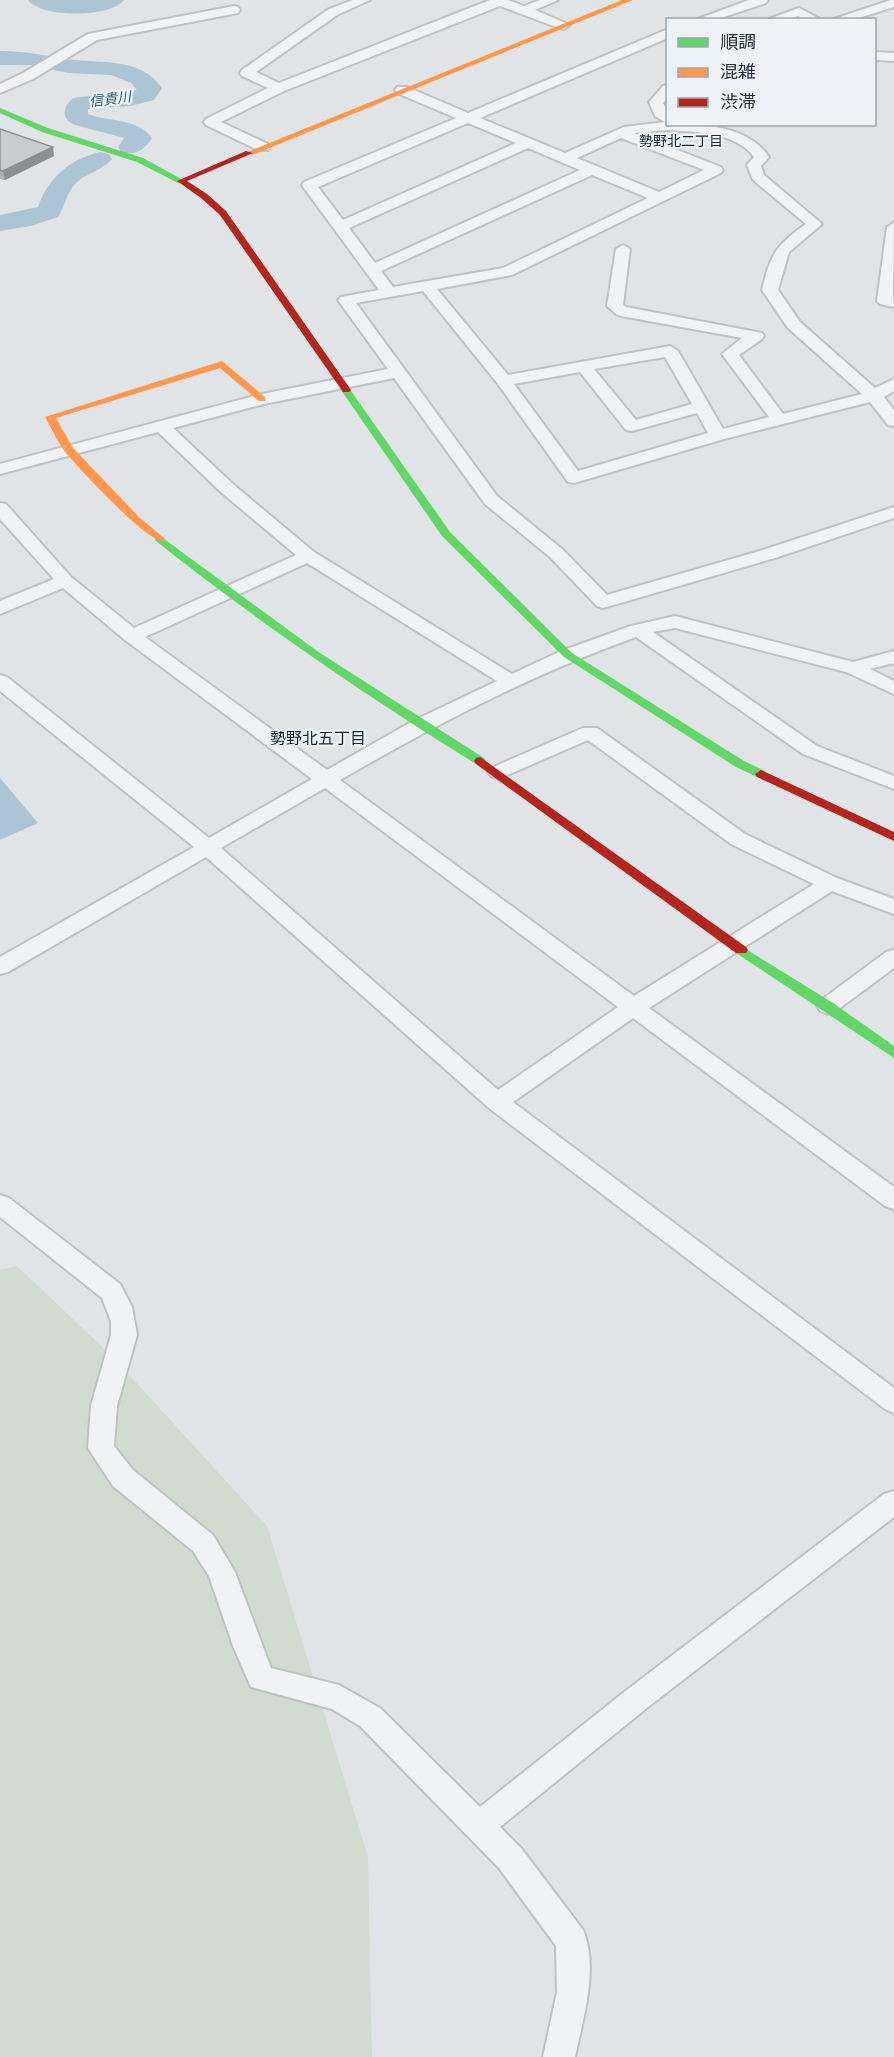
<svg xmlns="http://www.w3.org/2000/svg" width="894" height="2057" font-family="Rubik,'Noto Sans JP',sans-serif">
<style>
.green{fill:#d2dbd0}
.water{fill:#acc4d4}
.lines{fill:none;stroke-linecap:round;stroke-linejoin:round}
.river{fill:#acc4d4;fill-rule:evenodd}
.street-casing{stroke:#bfc2c4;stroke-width:4}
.street{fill:#f0f2f3;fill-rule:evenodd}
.fast{fill:#63d668;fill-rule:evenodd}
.slow{fill:#ff974d;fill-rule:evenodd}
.jam{fill:#b3261e;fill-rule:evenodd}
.wall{fill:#adafb1}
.shaded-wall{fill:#8d8f90}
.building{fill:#c9ccce;stroke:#8d8f90;stroke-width:1.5}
.labels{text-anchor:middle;stroke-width:4.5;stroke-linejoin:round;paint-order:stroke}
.far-water-label{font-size:14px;font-style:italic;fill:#2d5878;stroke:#edf2f6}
.far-neighbourhood-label{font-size:14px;fill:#182432;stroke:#edf2f6}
.neighbourhood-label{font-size:16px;fill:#182432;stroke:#edf2f6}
</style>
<rect width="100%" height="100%" fill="#e1e4e6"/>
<path class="green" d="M 17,1266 L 112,1356 L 267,1526 L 368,1857 L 372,2057 L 0,2057 L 0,1270 Z"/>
<path class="water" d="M 0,778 L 38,823 L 0,840 Z"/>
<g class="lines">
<g class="river">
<path d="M 28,0 L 124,0 C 111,18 40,18 28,0 Z"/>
<path d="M 0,51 C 25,51 41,55 66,59 C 98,64 140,56 162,88 L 154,100 L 130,106 L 88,109 L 88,114 C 108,122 138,118 152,138 C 144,150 136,156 121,152 L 118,147 L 124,138 L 75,125 C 61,119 62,108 73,98 L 137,90 L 131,83 L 111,75 L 68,73 L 31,65 L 0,65 Z"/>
<path d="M 100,152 L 109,154 L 112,159 C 104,170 86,173 76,183 C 66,193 65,207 58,217 L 31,226 L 0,231 L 0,215 L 38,207 C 48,178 70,159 100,152 Z"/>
</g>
<g class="street-casing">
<g id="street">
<path d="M 353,0 L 370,0 L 337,15 L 256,72 L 279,83 L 490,0 L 508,0 L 524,6 L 540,0 L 558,0 L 535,10 L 570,25 L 564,29 L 559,28 L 500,6 L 284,91 L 221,122 L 268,144 L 270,147 L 268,150 L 258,150 L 206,125 L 204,122 L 206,119 L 268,88 L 242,76 L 240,73 L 242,70 L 329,9 Z"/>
<path d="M 749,0 L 768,0 L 766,3 L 715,20 L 695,20 Z"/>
<path d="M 891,0 L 894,0 L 894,7 L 852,20 L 831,20 Z"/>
<path d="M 234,6 L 238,7 L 240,10 L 238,13 L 97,40 L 33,79 L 0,93 L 0,84 L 23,73 L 88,34 Z"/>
<path d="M 799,8 L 822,20 L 805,20 L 798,16 L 787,20 L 766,20 Z"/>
<path d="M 668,29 L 668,38 L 480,118 L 565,153 L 624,127 L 665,122 L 655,116 L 649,102 L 663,86 L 668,85 L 668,98 L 663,103 L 668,112 L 668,124 C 703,124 747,125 769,157 L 761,166 L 764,175 L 822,224 L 789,252 L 778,290 L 800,322 L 875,388 L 894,379 L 894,391 L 884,397 L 894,410 L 894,426 L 888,425 L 870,402 L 724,439 L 574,483 L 568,482 L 498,384 L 423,291 L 356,303 L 497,496 L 562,549 L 607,595 L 763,550 L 894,507 L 894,518 L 775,558 L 603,608 L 597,606 L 550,557 L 485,504 L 394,378 L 264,404 L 173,428 L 234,485 L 314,552 L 512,674 L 561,651 L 631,626 L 675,616 L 853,662 L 894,651 L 894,663 L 870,669 L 894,681 L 894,694 L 846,672 L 675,628 L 653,632 L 817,746 L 894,776 L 894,789 L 803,754 L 636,637 C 532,674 435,725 340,780 L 634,996 L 814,884 L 731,844 L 588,740 L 505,776 L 498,778 L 491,776 L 488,772 L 491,768 L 583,728 L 597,728 L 745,834 L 837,878 L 894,899 L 894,914 L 832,891 L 649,1008 L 894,1187 L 894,1209 L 885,1206 L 633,1018 L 513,1102 L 894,1388 L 894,1413 L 885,1409 L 489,1108 L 206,857 L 8,972 L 0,974 L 0,957 L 194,847 L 0,691 L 0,675 L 7,677 L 209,838 L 312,779 L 125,640 L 63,588 L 0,614 L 0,601 L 54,579 L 0,519 L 0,503 L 6,504 L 71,577 L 134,628 L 296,555 L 222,493 L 158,432 L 0,474 L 0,464 L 262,394 L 388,369 L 338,300 L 341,297 L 379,290 L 304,188 L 302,185 L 304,182 L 456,118 L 397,93 L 395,90 L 397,87 L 407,87 L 468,113 ZM 468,123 L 516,143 L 343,220 L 318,187 ZM 667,130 C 695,132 736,132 754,157 L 747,165 L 753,180 L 806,224 C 776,245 770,255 762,290 L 788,328 L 862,394 L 783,414 L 739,355 L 762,339 L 764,336 L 762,333 L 626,307 L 623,305 L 630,249 L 623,245 L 616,249 L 607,306 L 616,314 L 621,316 L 742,338 L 722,354 L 769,417 L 723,429 L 678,351 L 670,346 L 508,375 L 437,289 L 512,275 L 721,173 L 723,170 L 721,167 L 634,133 ZM 621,138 L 704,170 L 659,192 L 577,158 ZM 528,148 L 580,170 L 375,263 L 349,228 ZM 592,175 L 648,198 L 503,268 L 393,287 L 381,271 ZM 665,357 L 692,404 L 636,420 L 594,369 ZM 580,372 L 626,430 L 632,431 L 697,413 L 708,433 L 578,471 L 514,384 ZM 307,563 L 497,681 L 413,721 L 327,770 L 145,637 ZM 325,788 L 618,1007 L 498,1090 L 221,848 Z"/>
<path d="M 874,52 L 894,53 L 894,61 L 874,60 Z"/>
<path d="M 894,223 L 893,297 L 894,307 L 880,304 L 877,301 L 887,227 Z"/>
<path d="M 894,950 L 894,968 L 836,1011 L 828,1014 L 820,1011 L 817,1006 L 820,1001 L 886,952 Z"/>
<path d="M 0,1195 L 9,1198 L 120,1284 L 132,1307 L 137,1335 L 117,1406 L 114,1446 L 133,1470 L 213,1535 L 235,1572 L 271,1668 L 339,1685 L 380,1708 L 480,1807 L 628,1689 L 884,1494 L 894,1491 L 894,1517 L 648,1707 L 500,1827 L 521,1848 L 583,1930 C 599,1967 583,2019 575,2057 L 543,2057 L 557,1992 L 556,1946 L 499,1868 L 360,1726 L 332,1709 L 251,1687 L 233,1646 L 209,1576 L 193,1551 L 113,1486 L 88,1448 L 91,1406 L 111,1335 L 111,1321 L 102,1298 L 0,1217 Z"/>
</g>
</g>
<use href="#street" class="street"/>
<g class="fast">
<path d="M 0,108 L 48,128 L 143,158 L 185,181 L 178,183 L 137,162 L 42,132 L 0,113 Z"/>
<path d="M 346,387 L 349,388 L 450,532 L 572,653 L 744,761 L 765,771 L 767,774 L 765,777 L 757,777 L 736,767 L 564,657 L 442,536 L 341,390 Z"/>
<path d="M 160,536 L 320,653 L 484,758 L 486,761 L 484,764 L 476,764 C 365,695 258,622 156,541 L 155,539 Z"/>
<path d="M 741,946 L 833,1003 L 894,1046 L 894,1058 L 736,953 L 734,950 L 736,947 Z"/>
</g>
<g class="slow">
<path d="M 622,0 L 633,0 L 252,155 L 245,153 Z"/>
<path d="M 222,361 L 265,397 L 265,401 L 259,401 L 220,368 L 56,418 L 73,448 L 139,517 L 165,539 L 164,541 C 148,544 79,468 66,453 C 58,443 52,429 45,417 Z"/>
</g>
<g class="jam">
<path d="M 246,151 L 253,153 L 187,181 L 207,194 L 226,211 L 351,390 L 349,392 L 343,392 L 220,215 L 201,198 L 177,181 Z"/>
<path d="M 480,757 L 746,947 L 748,950 L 746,953 L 736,953 L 476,764 L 474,761 L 476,758 Z"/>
<path d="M 761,770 L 894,832 L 894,841 L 757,777 L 755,774 Z"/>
</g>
</g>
<path class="wall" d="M 0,129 L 54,156 L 5,180 L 0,179 Z"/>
<path class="shaded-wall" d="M 53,147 L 54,156 L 5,180 L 3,171 Z"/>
<path class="building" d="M 0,129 L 53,147 L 3,171 L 0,170 Z"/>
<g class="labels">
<g class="far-water-label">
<text transform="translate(110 99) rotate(-7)" y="5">信貴川</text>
</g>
<g class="far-neighbourhood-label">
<text x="681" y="146">勢野北二丁目</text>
</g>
<g class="neighbourhood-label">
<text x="318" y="744">勢野北五丁目</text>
</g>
</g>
<rect x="666" y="18" width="210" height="108" fill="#edf2f6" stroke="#9da6ae" stroke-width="1.5"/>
<rect x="678" y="38" width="30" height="9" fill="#63d668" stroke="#9da6ae" stroke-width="1.5"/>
<text x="720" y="48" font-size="18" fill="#263341">順調</text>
<rect x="678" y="68" width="30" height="9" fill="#ff974d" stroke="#9da6ae" stroke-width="1.5"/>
<text x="720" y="78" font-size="18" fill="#263341">混雑</text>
<rect x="678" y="98" width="30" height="9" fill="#b3261e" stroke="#9da6ae" stroke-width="1.5"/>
<text x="720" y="108" font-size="18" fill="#263341">渋滞</text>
</svg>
